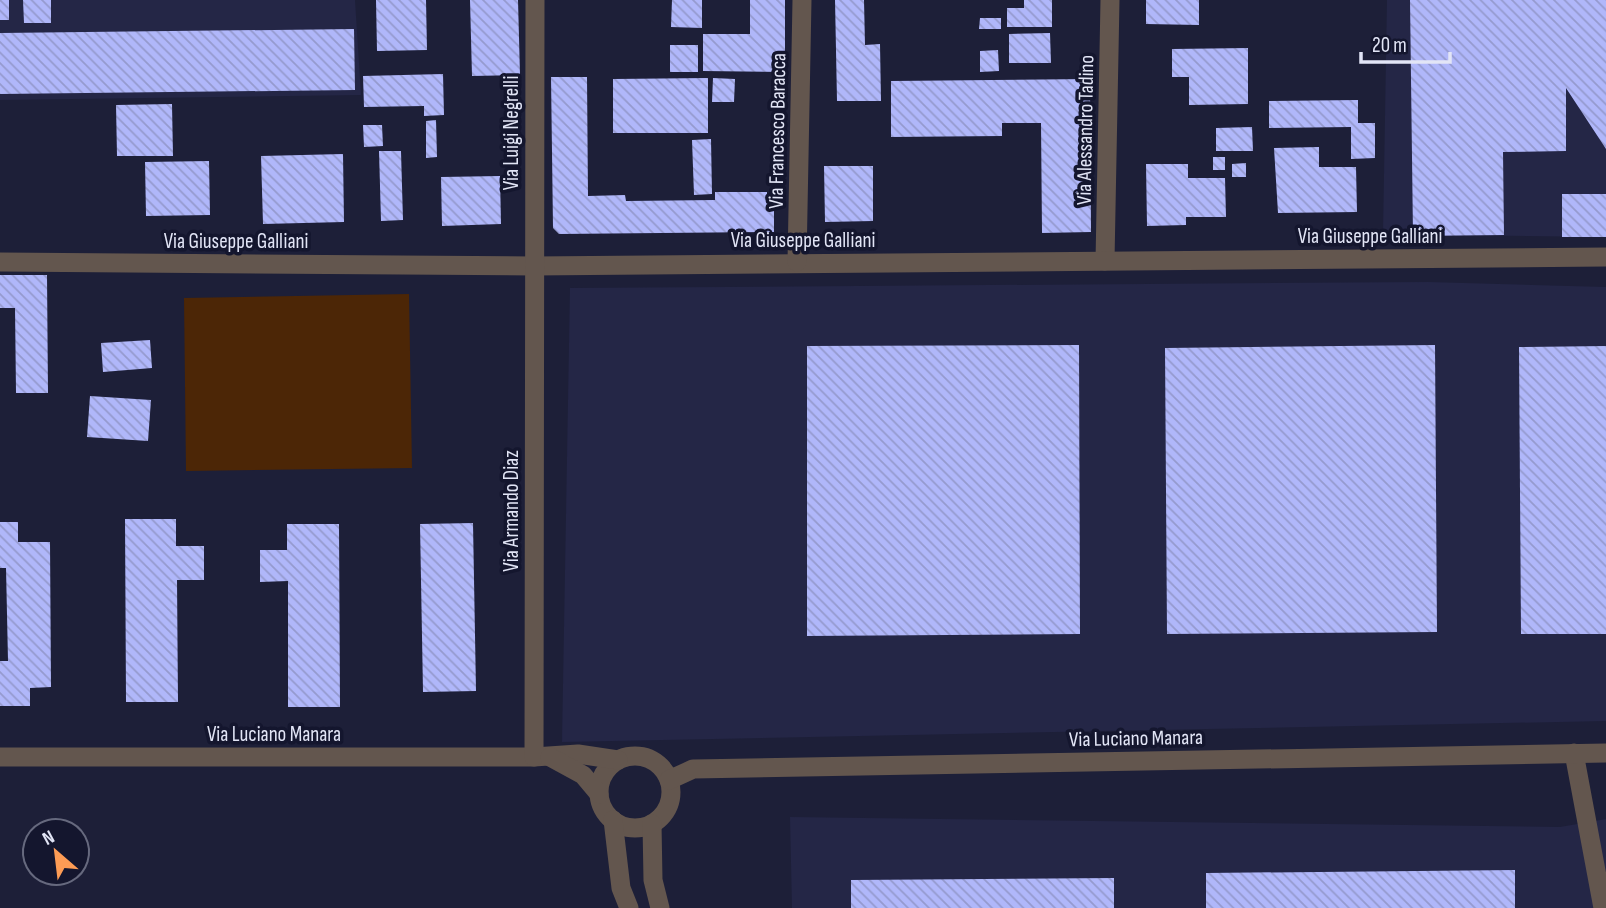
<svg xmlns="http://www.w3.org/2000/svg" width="1606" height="908" font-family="'Sofia Sans Condensed',sans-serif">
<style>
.built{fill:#242646}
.green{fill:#4c2606}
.building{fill:url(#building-back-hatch)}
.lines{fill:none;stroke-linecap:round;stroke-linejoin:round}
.minor{stroke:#63564e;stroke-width:19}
.labels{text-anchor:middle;stroke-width:7;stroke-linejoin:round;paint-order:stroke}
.street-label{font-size:21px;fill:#e2e5f6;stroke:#14162e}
</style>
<defs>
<pattern id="building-back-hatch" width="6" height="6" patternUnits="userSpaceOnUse" patternTransform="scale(1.75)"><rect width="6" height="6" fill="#b0b7fa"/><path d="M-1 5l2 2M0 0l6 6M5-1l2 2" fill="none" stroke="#959ace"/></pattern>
</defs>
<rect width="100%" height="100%" fill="#1d1f38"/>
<g class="built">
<path d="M 0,0 L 355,0 L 361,95 L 0,100 Z"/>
<path d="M 1387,0 L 1606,0 L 1606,237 L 1383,234 Z"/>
<path d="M 1428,282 L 1606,287 L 1606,721 L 562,742 L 570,288 Z"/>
<path d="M 790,817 L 1560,827 L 1606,819 L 1606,908 L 792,908 Z"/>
</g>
<path class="green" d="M 409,294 L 412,468 L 186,471 L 184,298 Z"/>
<g class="building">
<rect x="0" y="0" width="9" height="20"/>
<path d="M 23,0 L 51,0 L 51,23 L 24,23 Z"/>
<path d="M 376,0 L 426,0 L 427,50 L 377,51 Z"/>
<path d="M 470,0 L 518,0 L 520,75 L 472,76 Z"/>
<path d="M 672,0 L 702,0 L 702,28 L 671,27 Z"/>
<path d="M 750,0 L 785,0 L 785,72 L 703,71 L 703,34 L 750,34 Z"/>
<path d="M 835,0 L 864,0 L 865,45 L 880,44 L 881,101 L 837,101 Z"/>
<path d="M 1024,0 L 1052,0 L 1052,27 L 1007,27 L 1007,8 L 1024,8 Z"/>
<path d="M 1146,0 L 1199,0 L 1199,25 L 1146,24 Z"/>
<path d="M 1410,0 L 1606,0 L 1606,149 L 1566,88 L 1566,151 L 1503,152 L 1504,235 L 1413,236 Z"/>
<path d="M 980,18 L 1001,18 L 1001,29 L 979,29 Z"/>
<path d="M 354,29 L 355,90 L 0,94 L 0,33 Z"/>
<path d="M 1050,33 L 1051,63 L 1009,63 L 1009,34 Z"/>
<rect x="670" y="45" width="28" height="27"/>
<path d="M 1248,48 L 1248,104 L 1189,105 L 1189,77 L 1172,77 L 1172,49 Z"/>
<path d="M 998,50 L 999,71 L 980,72 L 980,51 Z"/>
<path d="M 443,74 L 444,115 L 424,116 L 424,106 L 364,107 L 363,76 Z"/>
<path d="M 551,77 L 587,77 L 588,196 L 625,195 L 626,201 L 715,200 L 715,192 L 767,192 L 767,203 L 774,203 L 774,232 L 559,234 L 553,228 Z"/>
<path d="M 708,78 L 708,133 L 613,133 L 613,79 Z"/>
<path d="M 713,78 L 735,79 L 734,102 L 712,102 Z"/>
<path d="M 1090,79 L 1091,232 L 1042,233 L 1041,123 L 1002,123 L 1002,136 L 891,137 L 891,81 Z"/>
<path d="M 1358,100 L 1358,123 L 1375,123 L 1375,158 L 1351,159 L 1351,127 L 1269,128 L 1269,101 Z"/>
<path d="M 172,104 L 173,156 L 117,156 L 116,105 Z"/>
<path d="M 436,120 L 437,157 L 426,158 L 426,121 Z"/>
<path d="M 363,125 L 382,125 L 383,146 L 364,147 Z"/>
<path d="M 1252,127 L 1253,151 L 1216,151 L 1216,128 Z"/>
<path d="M 711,139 L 712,194 L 694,195 L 692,140 Z"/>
<path d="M 1319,147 L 1319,167 L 1356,167 L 1357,212 L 1278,213 L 1274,148 Z"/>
<path d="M 379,151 L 401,151 L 403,220 L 381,221 Z"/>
<path d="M 343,154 L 344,222 L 263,224 L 261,156 Z"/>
<rect x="1213" y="157" width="12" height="13"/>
<path d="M 209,161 L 210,215 L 146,216 L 145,162 Z"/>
<path d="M 1246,163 L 1246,177 L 1232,177 L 1232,164 Z"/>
<path d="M 1146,164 L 1188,164 L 1188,178 L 1225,178 L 1226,217 L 1186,217 L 1186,225 L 1147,226 Z"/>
<path d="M 824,166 L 873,166 L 873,221 L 825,222 Z"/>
<path d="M 500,176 L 501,224 L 442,226 L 441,177 Z"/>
<rect x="1562" y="194" width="44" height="43"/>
<path d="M 0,275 L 47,275 L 48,393 L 16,393 L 15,308 L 0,308 Z"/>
<path d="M 150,340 L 152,368 L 103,372 L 101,343 Z"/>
<path d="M 1079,345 L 1080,634 L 807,636 L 807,346 Z"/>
<path d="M 1435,345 L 1437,632 L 1167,634 L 1165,348 Z"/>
<path d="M 1606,346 L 1606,634 L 1521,634 L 1519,347 Z"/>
<path d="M 90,396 L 151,400 L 148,441 L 87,437 Z"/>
<path d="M 125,519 L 176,519 L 176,546 L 204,546 L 204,580 L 177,580 L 178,702 L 126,702 Z"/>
<path d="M 0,522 L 18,522 L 18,542 L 50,542 L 51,687 L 30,688 L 30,706 L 0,706 L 0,661 L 8,661 L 6,568 L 0,568 Z"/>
<path d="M 473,523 L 476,691 L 423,692 L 420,524 Z"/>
<path d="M 287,524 L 339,524 L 340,707 L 288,707 L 288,581 L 260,582 L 260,550 L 287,550 Z"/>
<path d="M 1515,870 L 1515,908 L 1206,908 L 1206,873 Z"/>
<path d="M 1114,878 L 1114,908 L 851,908 L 851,880 Z"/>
</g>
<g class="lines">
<g class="minor">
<path d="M 1105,261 L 1110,0"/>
<path d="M 0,262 L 533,266 L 1606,257"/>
<path d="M 797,262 L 802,0"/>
<path d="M 1574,753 L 1603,908"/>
<circle cx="635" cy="792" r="36"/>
<path d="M 0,757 L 534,757 L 578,754 L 618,760"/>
<path d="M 534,757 L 535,0"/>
<path d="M 550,757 L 583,775 L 599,794"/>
<path d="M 669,780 L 693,769 L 1606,753"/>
<path d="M 613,820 L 621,888 L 629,908"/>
<path d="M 652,824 L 653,880 L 660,908"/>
</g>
</g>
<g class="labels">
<g class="street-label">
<text transform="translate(1085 130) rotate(-89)" y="7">Via Alessandro Tadino</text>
<text transform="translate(777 131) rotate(-89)" y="7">Via Francesco Baracca</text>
<text transform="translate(511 133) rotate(-90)" y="7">Via Luigi Negrelli</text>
<text x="1370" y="243">Via Giuseppe Galliani</text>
<text x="803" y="247">Via Giuseppe Galliani</text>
<text x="236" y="248">Via Giuseppe Galliani</text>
<text transform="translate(511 511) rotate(-90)" y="7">Via Armando Diaz</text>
<text x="274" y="741">Via Luciano Manara</text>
<text transform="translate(1136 738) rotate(-1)" y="7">Via Luciano Manara</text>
</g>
</g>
<g transform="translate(56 852) rotate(332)"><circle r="33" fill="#14162e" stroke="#66697e" stroke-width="2"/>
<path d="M0-5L12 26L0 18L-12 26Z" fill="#fd9c55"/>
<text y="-10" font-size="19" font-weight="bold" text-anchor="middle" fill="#e2e5f6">N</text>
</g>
<path d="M1361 52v10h89v-10" fill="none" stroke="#e2e5f6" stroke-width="3.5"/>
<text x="1372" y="52" font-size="21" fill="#e2e5f6" stroke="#14162e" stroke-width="5" paint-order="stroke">20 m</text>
</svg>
